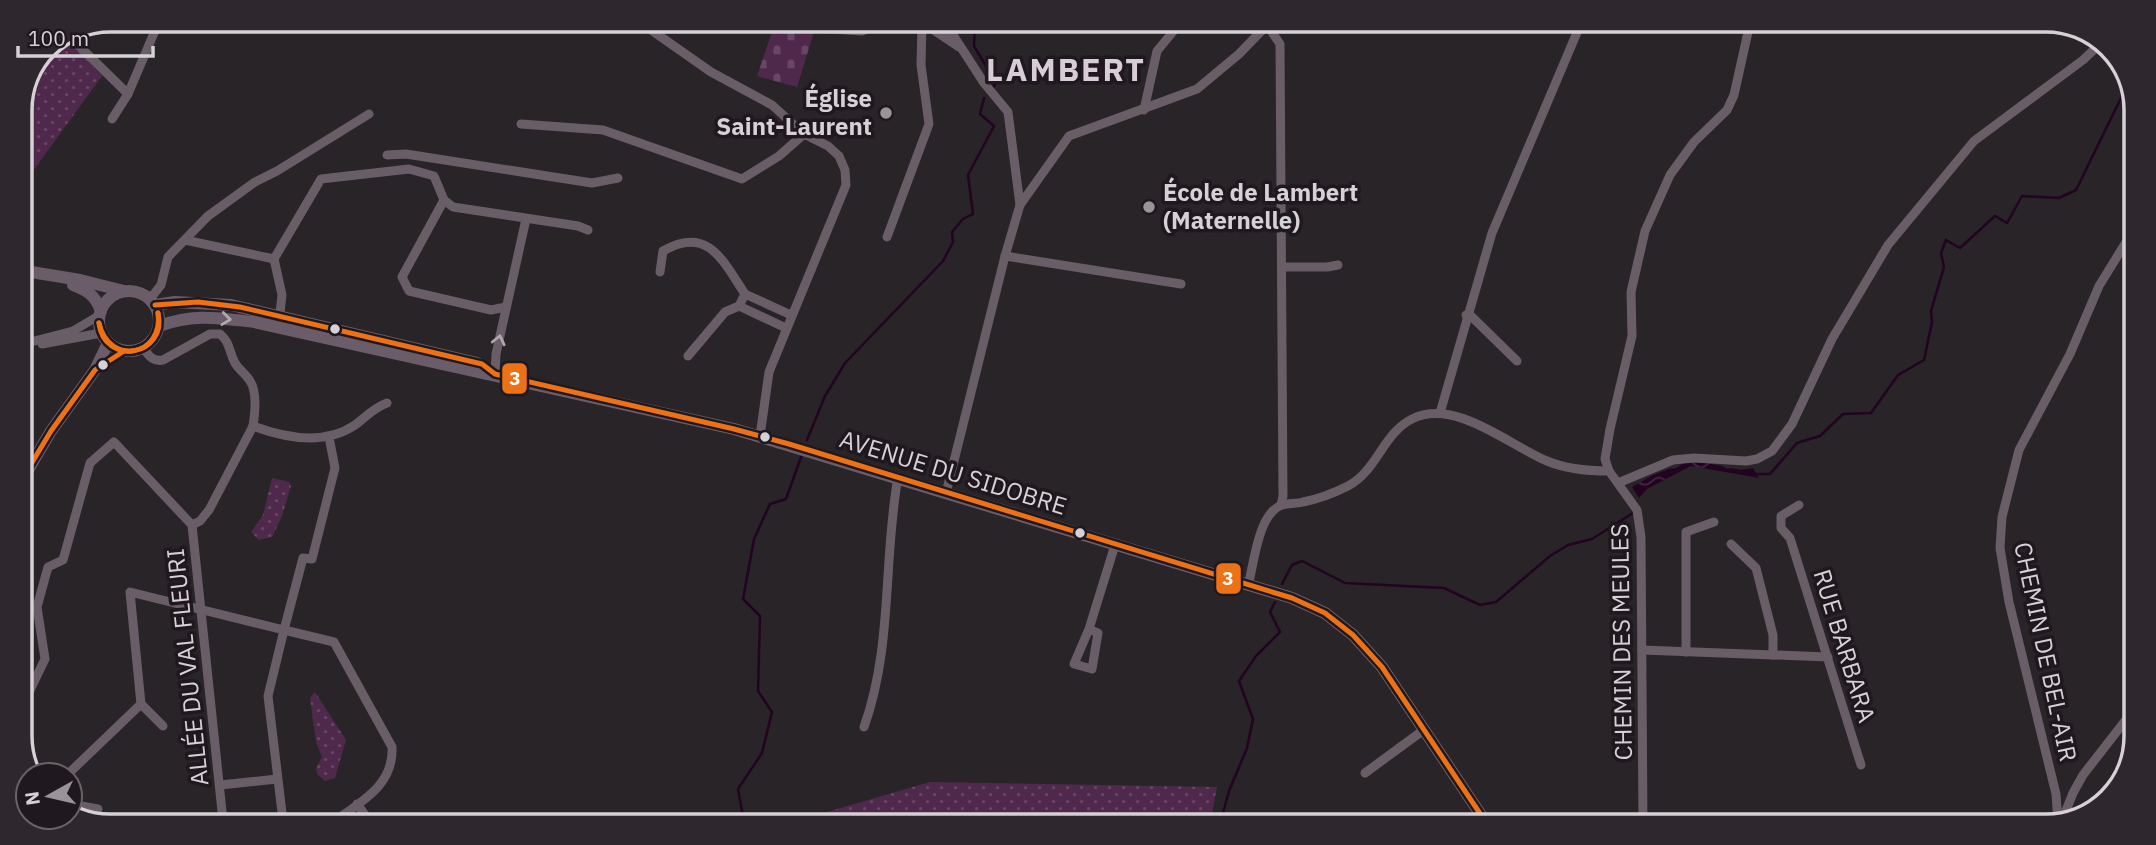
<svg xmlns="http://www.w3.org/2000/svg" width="2156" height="845" font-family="'IBM Plex Sans',sans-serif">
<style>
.grass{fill:url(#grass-dots)}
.cemetery{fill:url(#cemetery-stones)}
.water{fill:url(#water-waves)}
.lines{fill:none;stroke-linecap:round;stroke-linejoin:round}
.stream{stroke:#220420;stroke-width:2.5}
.minor{stroke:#695d68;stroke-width:9}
.major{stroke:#6a5d69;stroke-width:12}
.bus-1-casing{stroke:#20181f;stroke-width:10}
.bus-1{stroke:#ed7115;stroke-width:5}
.oneway{stroke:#b0a8af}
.poi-dot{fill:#999498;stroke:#20181f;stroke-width:2.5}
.bus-dot{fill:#d6d1d5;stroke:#20181f;stroke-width:2.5}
.labels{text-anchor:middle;stroke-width:7;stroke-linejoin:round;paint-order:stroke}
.poi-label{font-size:24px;font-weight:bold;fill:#d6d1d5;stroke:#20181f;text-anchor:end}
.street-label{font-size:24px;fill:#d6d1d5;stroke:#20181f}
.district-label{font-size:32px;font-weight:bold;letter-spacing:2px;fill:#d8cdd6;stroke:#20181f}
.rim{fill:none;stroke:#d6d1d5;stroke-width:3.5}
.line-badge{stroke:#20181f;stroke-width:2.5}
.badge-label{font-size:19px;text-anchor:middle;font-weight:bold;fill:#fff}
</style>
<defs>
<pattern id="grass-dots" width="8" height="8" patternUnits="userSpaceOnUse" patternTransform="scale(1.75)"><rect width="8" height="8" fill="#4f294b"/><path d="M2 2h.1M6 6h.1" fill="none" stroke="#684764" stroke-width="1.8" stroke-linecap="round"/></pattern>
<pattern id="cemetery-stones" width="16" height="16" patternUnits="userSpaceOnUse" patternTransform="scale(1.75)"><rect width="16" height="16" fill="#4f294b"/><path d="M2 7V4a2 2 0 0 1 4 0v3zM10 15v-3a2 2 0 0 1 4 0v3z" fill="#684764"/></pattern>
<pattern id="water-waves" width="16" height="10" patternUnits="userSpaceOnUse" patternTransform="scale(1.75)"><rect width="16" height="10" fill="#220420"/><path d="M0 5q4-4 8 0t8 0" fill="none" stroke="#412840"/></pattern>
</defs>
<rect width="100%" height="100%" fill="#282428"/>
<g class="grass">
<path d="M 66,37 L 102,76 L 30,175 L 19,164 L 19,104 L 46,45 Z"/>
<path d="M 272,478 L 289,482 L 291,486 L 282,516 L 272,537 L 259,540 L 251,532 L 263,515 Z"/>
<path d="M 315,692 L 346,740 L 335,778 L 325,781 L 317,774 L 316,768 L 322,757 L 316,742 L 310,698 Z"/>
<path d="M 930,782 L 1217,787 L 1210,824 L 789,823 Z"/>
</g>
<path class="cemetery" d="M 773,29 L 814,32 L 797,87 L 757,76 Z"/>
<path class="water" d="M 1693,460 L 1741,470 L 1753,468 L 1759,478 L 1691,466 L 1647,489 L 1639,498 L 1632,487 L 1653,475 Z"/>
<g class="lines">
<g class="stream">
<path d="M 975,21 L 974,46 L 996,83 L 993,87"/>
<path d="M 807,440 L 825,396 L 845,363 L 943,261 L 953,242 L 952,232 L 963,219 L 973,214 L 968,175 L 994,126 L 980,114 L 984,98"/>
<path d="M 1753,474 L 1770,474 L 1797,443 L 1820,436 L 1843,414 L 1871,413 L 1898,375 L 1924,360 L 1932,322 L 1931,311 L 1944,267 L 1941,253 L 1946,240 L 1960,248 L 1995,216 L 2007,223 L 2022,196 L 2059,198 L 2076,190 L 2123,94 L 2131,88"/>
<path d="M 1282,584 L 1292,565 L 1302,561 L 1345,583 L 1444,588 L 1480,605 L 1496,602 L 1550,556 L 1568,545 L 1592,539 L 1633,513"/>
<path d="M 744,822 L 738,789 L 762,753 L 772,712 L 758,691 L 760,616 L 743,599 L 754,539 L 770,504 L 786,499 L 801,457"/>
<path d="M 1220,824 L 1229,791 L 1247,748 L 1253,719 L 1239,681 L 1256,656 L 1280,632 L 1270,612 L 1275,602"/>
</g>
<g class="minor">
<path d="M 643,21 L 644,25 L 711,72 L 772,105 L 804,134 L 828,146 L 839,156 L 845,170 L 846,185 L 769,372 L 760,436"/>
<path d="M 749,21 L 756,24 L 862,31 L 892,21"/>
<path d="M 920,21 L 959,47"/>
<path d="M 944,21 L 984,83 L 1008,112 L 1020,205 L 1005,256 L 946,493"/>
<path d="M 1267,25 L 1280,44 L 1283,496 L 1281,505"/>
<path d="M 69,36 L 128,94"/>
<path d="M 1144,110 L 1157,51 L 1181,22"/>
<path d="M 112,119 L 128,94 L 160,19"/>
<path d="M 521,124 L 603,130 L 742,179 L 779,156 L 804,134"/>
<path d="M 387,155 L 406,154 L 592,183 L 618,178"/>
<path d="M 444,200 L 402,277 L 409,291 L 491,310 L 506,307"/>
<path d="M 1020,205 L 1069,136 L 1197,89 L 1239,54 L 1270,22"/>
<path d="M 887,237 L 929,124 L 921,65 L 922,23"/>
<path d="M 185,240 L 274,259 L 321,179 L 409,169 L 434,176 L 444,200 L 453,207 L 578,226 L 588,230"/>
<path d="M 1005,256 L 1181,284"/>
<path d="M 274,259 L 282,295 L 279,322"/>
<path d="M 1282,267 L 1327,267 L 1338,265"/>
<path d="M 660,272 L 663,251 C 708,225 723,261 745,294"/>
<path d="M 150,299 L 161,285 L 168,257 L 208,216 L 255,182 L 277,171 L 369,114"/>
<path d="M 739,306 L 786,328"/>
<path d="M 1466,315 L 1471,316 L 1517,361"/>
<path d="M 42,344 L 101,333"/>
<path d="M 19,345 L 73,331 L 100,315"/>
<path d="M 143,348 C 149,356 153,362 163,360 L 210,334 L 220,334 C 230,342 229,352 235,363 C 239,370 246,374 250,381 C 257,391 255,413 253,426 L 209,510 L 200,521 L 192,525 L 223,821"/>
<path d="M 688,356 L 725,312 L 739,306 L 745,294 L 791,315"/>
<path d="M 495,374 L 496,354 L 526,219"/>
<path d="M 1440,413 L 1492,233 L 1581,23"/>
<path d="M 253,426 C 285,438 324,446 355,425 C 366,417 373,408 387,403"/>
<path d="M 1609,471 L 1605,459 L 1610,429 L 1632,336 L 1631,292 L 1645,231 L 1670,175 L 1694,142 L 1727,110 L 1734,95 L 1750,23"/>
<path d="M 1618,483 L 1673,460 L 1694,458 L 1746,461 L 1757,459 L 1772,451 L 1792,424 L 1832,339 L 1888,245 L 1974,141 L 2083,60 L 2101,43"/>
<path d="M 1799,505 L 1781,516 L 1781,528 L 1790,538 L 1861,765"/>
<path d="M 1731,544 L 1756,568 L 1773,635 L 1773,655"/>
<path d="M 1248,586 C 1254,564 1258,513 1282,505 C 1288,503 1296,504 1303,502 C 1319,499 1334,493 1348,486 C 1378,470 1383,432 1414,418 C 1456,399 1509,445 1547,461 C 1566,469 1588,471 1609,471 L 1637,510 L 1641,537 L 1643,825"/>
<path d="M 1089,629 L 1098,633 L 1092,669 L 1074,664 L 1089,629 L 1115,545"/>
<path d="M 1642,650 L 1828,657"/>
<path d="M 1686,652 L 1686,532 L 1714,522"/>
<path d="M 141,704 L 163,726"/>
<path d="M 19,713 L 45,659 L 37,607 L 48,567 L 63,560 L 90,463 L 114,442 L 192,525"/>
<path d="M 864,727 C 893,646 883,560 898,477"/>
<path d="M 1365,773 L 1425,729"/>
<path d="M 67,775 L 141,704 L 130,592 L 284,630 L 303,558 L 312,559 L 335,468 L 329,437"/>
<path d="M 220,785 L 277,779"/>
<path d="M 70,804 L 98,809"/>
<path d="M 357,804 L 370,822"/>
<path d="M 2058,815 L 2065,813 L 2073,793 L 2083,775 L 2132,712"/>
<path d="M 283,821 L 268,696 L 284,630 L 334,642 L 392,747 C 394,785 362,801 335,821"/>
<path d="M 2058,822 L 2056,794 L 2009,602 L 2000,548 L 2002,517 L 2019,450 L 2070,354 L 2099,286 L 2136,226"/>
</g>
<g class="major">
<path d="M 19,270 L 80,280 L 124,291"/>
<path d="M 73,285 C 88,291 95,295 101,311"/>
<circle cx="129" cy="321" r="30"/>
<path d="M 155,305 L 175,302 L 231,305 L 477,363"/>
<path d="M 159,326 C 194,313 218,318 254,322 L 734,429 L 1292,598 L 1325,613 L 1353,635 L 1382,667 L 1487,824"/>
<path d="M 19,485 L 51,431 L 95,370 L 108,343"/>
</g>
<g class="bus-1-casing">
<g id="bus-1">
<path d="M 155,305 L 198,302 L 240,307 L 482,364 L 495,374 L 734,429 L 789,444 L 1292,598 L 1325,613 L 1353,635 L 1382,667 L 1487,824"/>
<path d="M 99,323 C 109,367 164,356 158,313"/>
<path d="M 99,323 C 104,367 168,356 158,313"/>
<path d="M 19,484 L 51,431 L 95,370 L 124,351"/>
</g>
</g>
<use href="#bus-1" class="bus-1"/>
</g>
<defs><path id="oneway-chevron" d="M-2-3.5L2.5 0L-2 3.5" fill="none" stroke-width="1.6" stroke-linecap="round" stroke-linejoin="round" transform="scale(1.75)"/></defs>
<g class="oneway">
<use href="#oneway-chevron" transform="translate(226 319) rotate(7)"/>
<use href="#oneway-chevron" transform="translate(499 340) rotate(-77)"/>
</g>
<g class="poi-dot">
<circle cx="886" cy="113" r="7"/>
<circle cx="1149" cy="207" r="7"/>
</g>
<g class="bus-dot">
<circle cx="335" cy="329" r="6"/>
<circle cx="103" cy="365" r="6"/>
<circle cx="765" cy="437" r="6"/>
<circle cx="1080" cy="533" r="6"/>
</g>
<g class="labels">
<g class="poi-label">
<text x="872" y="107">Église<tspan x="872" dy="28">Saint-Laurent</tspan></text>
<text x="1163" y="201" text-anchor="start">École de Lambert<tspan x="1163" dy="28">(Maternelle)</tspan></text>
</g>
<g class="street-label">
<text transform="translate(953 473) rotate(17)" y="8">AVENUE DU SIDOBRE</text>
<text transform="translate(1622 642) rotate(-91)" y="8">CHEMIN DES MEULES</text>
<text transform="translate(1844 646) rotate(73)" y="8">RUE BARBARA</text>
<text transform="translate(2045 652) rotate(78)" y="8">CHEMIN DE BEL-AIR</text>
<text transform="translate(188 667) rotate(-96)" y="8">ALLÉE DU VAL FLEURI</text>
</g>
<g class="district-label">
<text x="1066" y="81">LAMBERT</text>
</g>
</g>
<path d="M0 0H2156V845H0ZM110 32H2046A78 78 0 0 1 2124 110V736A78 78 0 0 1 2046 814H110A78 78 0 0 1 32 736V110A78 78 0 0 1 110 32Z" fill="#2f272e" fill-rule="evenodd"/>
<path class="rim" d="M110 32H2046A78 78 0 0 1 2124 110V736A78 78 0 0 1 2046 814H110A78 78 0 0 1 32 736V110A78 78 0 0 1 110 32Z"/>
<g class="line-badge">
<rect x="501" y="362" width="27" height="33" rx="7" fill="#ed7115"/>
<rect x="1215" y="562" width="27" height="33" rx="7" fill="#ed7115"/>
</g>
<g class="badge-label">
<text x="515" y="385">3</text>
<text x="1228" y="585">3</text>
</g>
<g transform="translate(49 796) rotate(262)"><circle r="33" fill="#20181f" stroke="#696268" stroke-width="2"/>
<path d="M0-5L12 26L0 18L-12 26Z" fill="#999498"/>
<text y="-10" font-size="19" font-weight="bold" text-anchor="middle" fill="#d6d1d5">N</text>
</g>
<path d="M18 46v10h135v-10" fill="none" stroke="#d6d1d5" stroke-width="3.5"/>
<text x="28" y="46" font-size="21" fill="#d6d1d5" stroke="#20181f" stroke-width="5" paint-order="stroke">100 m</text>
</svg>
